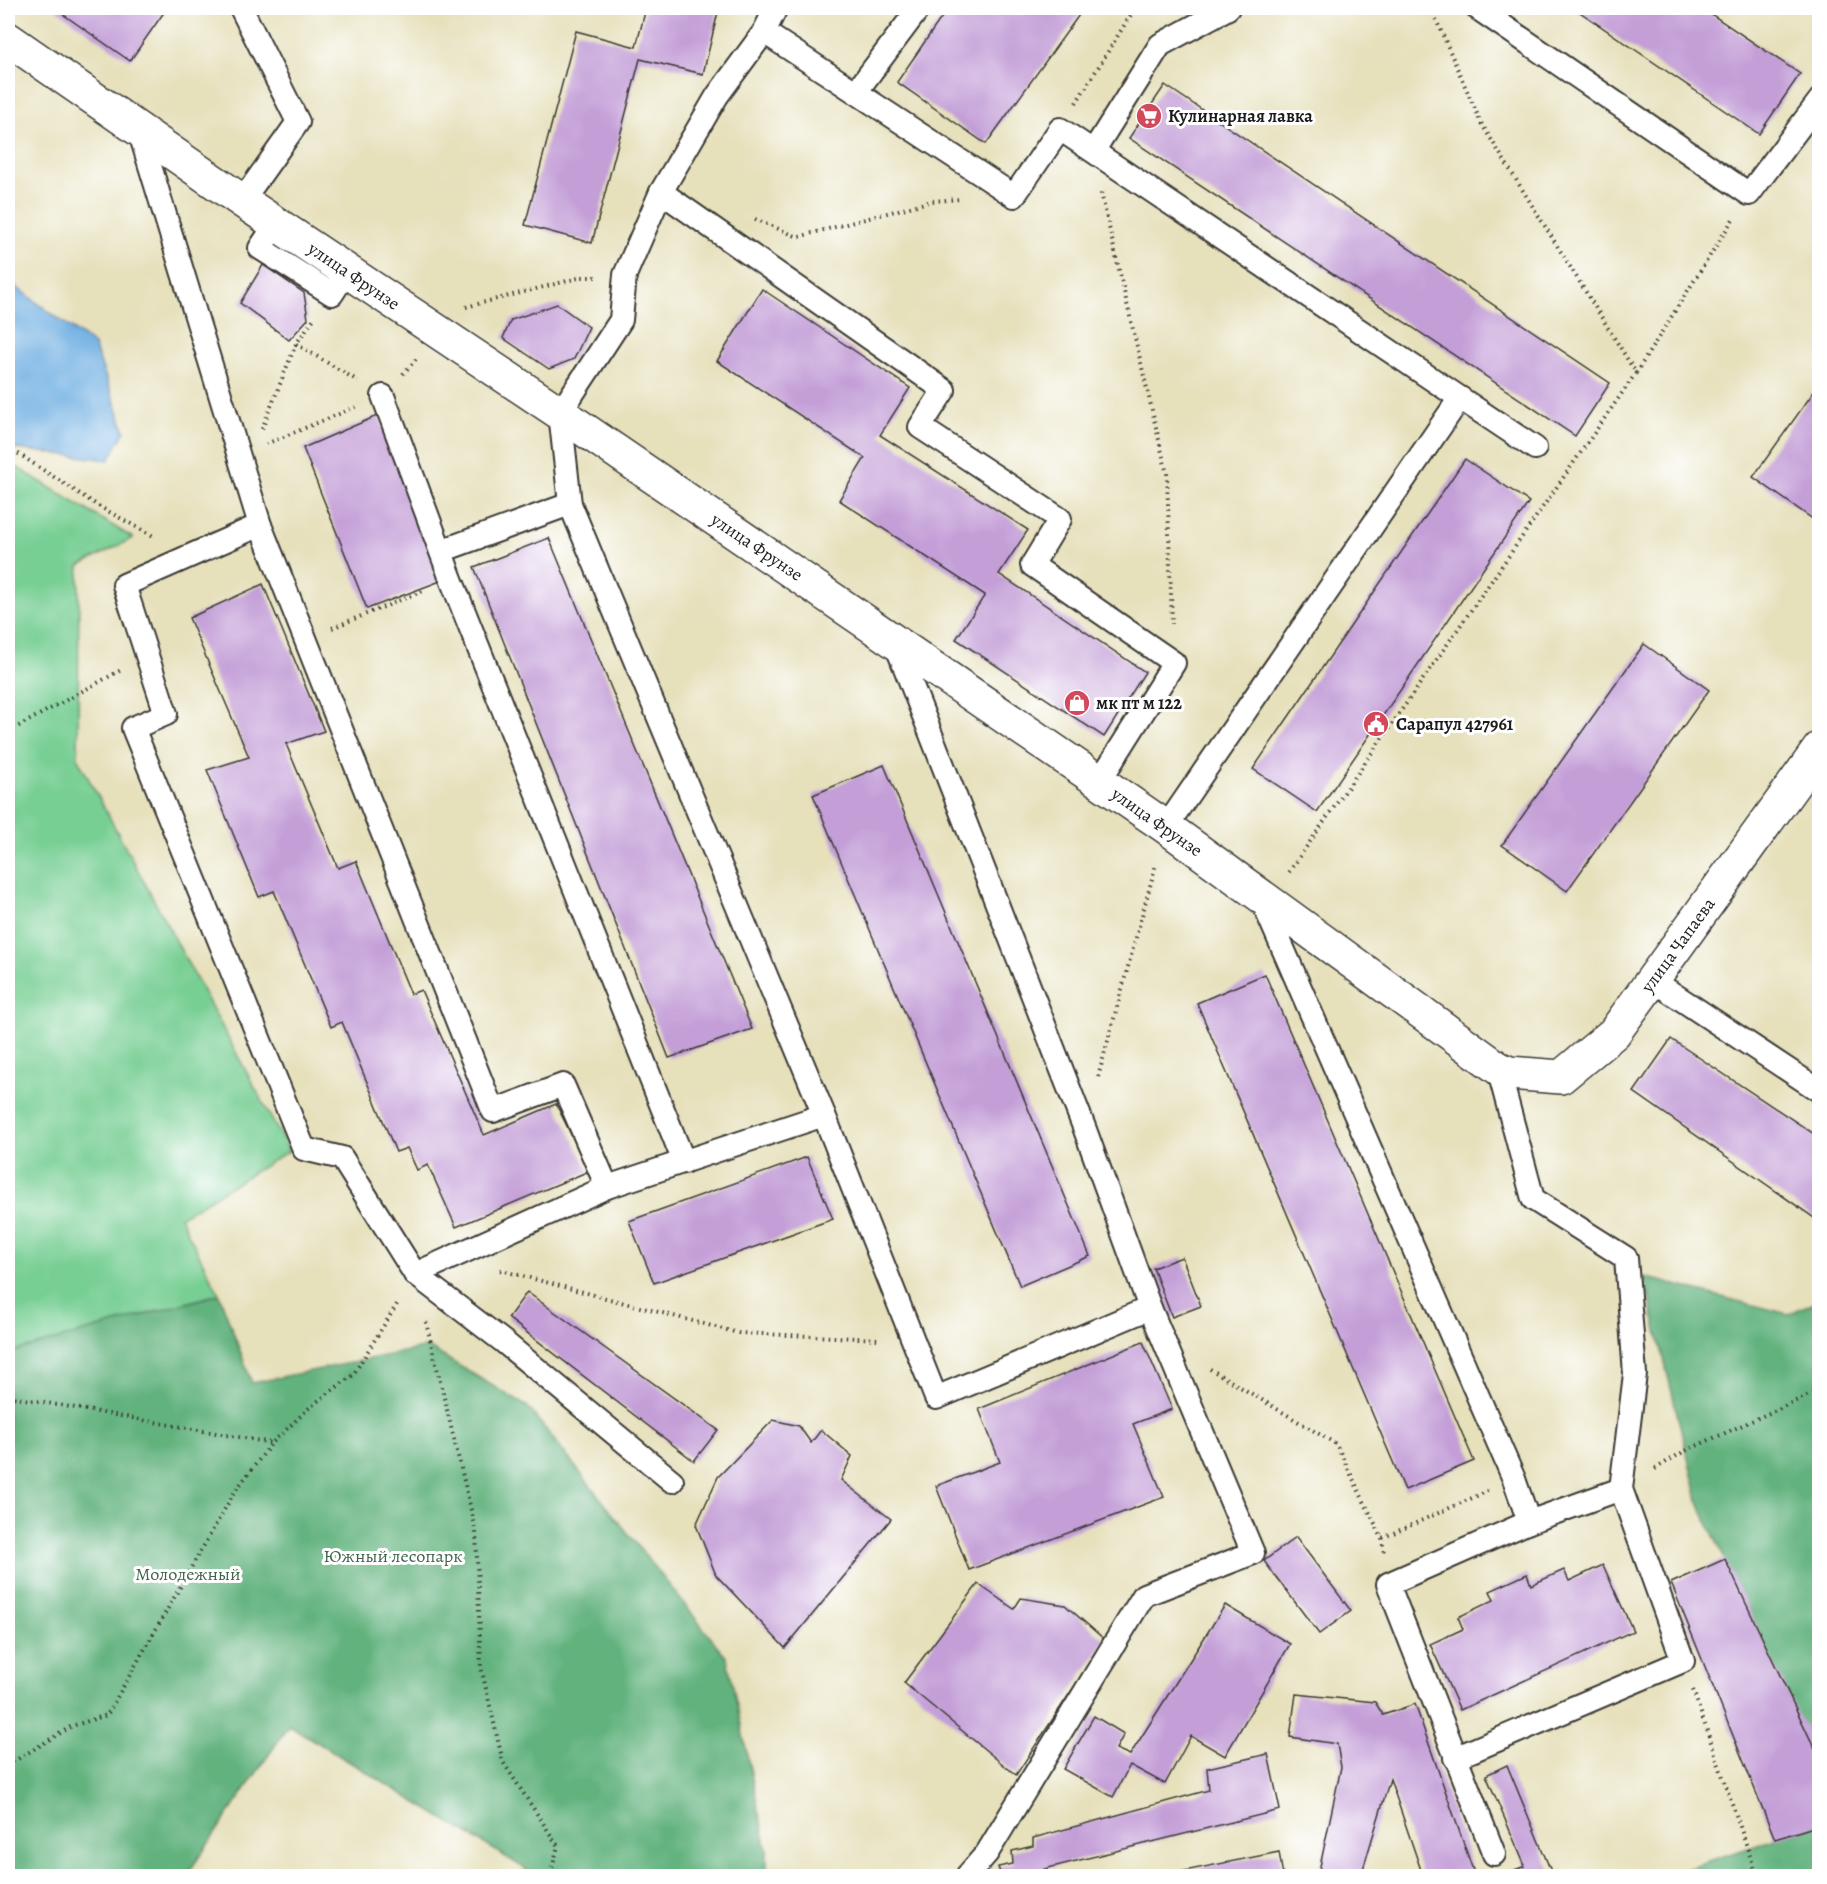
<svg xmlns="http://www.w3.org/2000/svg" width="1827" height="1884" font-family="Alegreya,serif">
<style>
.green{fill:#78cf94;stroke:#4a7658;stroke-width:1.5}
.forest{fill:#62b27e;stroke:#3f674d;stroke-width:1.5}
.water{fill:#6dade1;stroke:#44647e;stroke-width:1.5}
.building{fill:#c39ed7}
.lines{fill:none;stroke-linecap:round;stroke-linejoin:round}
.service-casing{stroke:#3a3934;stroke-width:26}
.tertiary-casing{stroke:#3a3934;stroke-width:36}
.path{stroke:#3a3934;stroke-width:4;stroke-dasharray:1.5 4.5;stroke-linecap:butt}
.service{stroke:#fff;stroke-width:22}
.tertiary{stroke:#fff;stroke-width:33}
.labels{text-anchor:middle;stroke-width:6;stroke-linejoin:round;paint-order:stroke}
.poi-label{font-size:18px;font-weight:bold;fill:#1c1c1c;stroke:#fff;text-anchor:start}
.street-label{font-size:18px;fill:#1c1c1c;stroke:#fff}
.park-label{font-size:18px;fill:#41644c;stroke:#fff}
</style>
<rect width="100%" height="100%" fill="#fff"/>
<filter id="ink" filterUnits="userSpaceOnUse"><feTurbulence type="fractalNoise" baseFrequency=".0167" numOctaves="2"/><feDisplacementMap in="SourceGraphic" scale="12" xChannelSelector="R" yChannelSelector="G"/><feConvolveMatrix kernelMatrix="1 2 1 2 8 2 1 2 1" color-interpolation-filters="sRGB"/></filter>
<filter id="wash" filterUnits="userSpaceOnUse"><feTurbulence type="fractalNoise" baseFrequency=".008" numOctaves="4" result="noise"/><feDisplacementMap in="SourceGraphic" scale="24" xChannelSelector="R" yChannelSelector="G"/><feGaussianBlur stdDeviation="1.35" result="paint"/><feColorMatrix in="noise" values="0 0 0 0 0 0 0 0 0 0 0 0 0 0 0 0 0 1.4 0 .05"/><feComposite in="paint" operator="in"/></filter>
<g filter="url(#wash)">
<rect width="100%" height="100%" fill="#e6e0bb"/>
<path class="green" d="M 8,462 L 133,538 L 79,566 L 78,759 L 289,1151 L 180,1217 L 219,1294 L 183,1304 L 526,1869 L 289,1725 L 186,1876 L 8,1876 Z"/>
<g class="forest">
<path d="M 1644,1277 L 1788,1314 L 1819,1300 L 1819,1760 L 1699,1504 Z"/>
<path d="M 219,1294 L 252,1383 L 428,1347 L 528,1407 L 727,1658 L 767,1850 L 767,1876 L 524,1876 L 526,1869 L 289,1725 L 186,1876 L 8,1876 L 8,1353 Z"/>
<path d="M 1819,1825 L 1819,1876 L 1662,1876 Z"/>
</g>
<path class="water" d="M 8,281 L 94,345 L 125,431 L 109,460 L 16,449 L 8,443 Z"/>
<g id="blocks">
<g class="building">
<path d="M 54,8 L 167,8 L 130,61 Z"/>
<path d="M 646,8 L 719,8 L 703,74 L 640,59 L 592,243 L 525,225 L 576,31 L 636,47 Z"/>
<path d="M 948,8 L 1084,8 L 986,144 L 897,82 Z"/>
<path d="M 1574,8 L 1702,8 L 1800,74 L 1759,134 Z"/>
<path d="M 1165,85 L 1610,383 L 1575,436 L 1129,138 Z"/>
<path d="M 263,265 L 304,293 L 308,319 L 289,340 L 240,303 Z"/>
<path d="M 762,289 L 910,388 L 880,435 L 1028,530 L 999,574 L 1145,672 L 1104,737 L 956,639 L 985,595 L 839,500 L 865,458 L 717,361 Z"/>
<path d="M 557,304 L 589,327 L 574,359 L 549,369 L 503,338 L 511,320 Z"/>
<path d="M 1820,383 L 1820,518 L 1817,522 L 1753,477 Z"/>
<path d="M 379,415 L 443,580 L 367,609 L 303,448 Z"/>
<path d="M 1465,459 L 1529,502 L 1317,812 L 1253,769 Z"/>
<path d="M 549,538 L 752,1029 L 669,1058 L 474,567 Z"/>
<path d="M 263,584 L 324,731 L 286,744 L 338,868 L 356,861 L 411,994 L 421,990 L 484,1135 L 556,1104 L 589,1171 L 456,1227 L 428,1165 L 417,1170 L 407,1148 L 396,1152 L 342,1022 L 331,1027 L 274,891 L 259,897 L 207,770 L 249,757 L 189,618 Z"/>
<path d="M 1644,644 L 1709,690 L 1567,891 L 1502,845 Z"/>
<path d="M 884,765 L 1090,1256 L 1020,1286 L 813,795 Z"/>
<path d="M 1265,974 L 1474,1461 L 1405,1490 L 1197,1003 Z"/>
<path d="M 1671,1039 L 1820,1138 L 1820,1222 L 1634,1092 Z"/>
<path d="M 807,1157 L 833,1219 L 654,1283 L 629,1221 Z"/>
<path d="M 1182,1257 L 1201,1306 L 1172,1317 L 1153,1268 Z"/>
<path d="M 527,1292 L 718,1430 L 694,1461 L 508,1318 Z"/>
<path d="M 1143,1342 L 1172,1409 L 1133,1424 L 1164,1497 L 969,1570 L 936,1486 L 1000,1462 L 979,1409 Z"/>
<path d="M 773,1420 L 799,1426 L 811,1443 L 821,1430 L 852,1456 L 841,1480 L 891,1519 L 785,1648 L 716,1575 L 696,1525 L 718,1477 Z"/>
<path d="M 1296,1537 L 1351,1611 L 1319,1634 L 1264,1561 Z"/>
<path d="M 1725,1559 L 1820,1760 L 1820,1825 L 1775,1839 L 1671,1583 Z"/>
<path d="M 1603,1565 L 1633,1631 L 1460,1710 L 1430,1644 L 1463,1629 L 1458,1617 L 1494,1600 L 1490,1591 L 1527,1574 L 1531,1585 L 1564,1570 L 1569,1581 Z"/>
<path d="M 978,1584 L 1014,1609 L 1021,1598 L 1065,1605 L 1105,1640 L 1016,1775 L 904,1683 Z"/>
<path d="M 1225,1605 L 1290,1644 L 1225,1756 L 1191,1736 L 1165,1784 L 1130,1765 L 1113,1797 L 1063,1769 L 1094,1716 L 1124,1734 L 1116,1749 L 1130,1755 Z"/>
<path d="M 1296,1694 L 1375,1702 L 1383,1715 L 1415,1704 L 1475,1876 L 1423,1876 L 1390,1779 L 1361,1876 L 1318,1876 L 1341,1767 L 1337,1744 L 1290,1737 Z"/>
<path d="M 1268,1754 L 1280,1810 L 1044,1869 L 1045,1876 L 1001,1876 L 998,1867 L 1013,1864 L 1012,1851 L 1033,1846 L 1033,1838 L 1209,1790 L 1207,1768 Z"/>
<path d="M 1507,1765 L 1553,1876 L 1499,1876 L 1525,1866 L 1486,1775 Z"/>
<path d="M 1279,1852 L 1283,1876 L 1164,1876 L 1164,1875 Z"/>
</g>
</g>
</g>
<g filter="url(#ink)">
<use href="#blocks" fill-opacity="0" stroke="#3a3934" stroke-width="1.5"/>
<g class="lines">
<g class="service-casing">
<g id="service">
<path d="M 241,8 L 298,122 L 242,201"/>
<path d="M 776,8 L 764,32 L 717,96 L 661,192 L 625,275 L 621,320 L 560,413 L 570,504 L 824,1115 L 936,1398 L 1150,1308 L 1084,1127 L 895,642"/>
<path d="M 1477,8 L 1749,194 L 1820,100"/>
<path d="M 764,32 L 1014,196 L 1060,129 L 1460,398 L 1166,827"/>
<path d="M 856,92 L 919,8"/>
<path d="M 139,130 L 260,525 L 124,585 L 166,714 L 133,728 L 304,1149 L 342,1158 L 415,1274 L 607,1187 L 824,1115"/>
<path d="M 1094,150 L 1160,45 L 1228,8"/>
<path d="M 661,192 L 944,390 L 920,427 L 1060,519 L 1032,565 L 1174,663 L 1099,782"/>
<path d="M 276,224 L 260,248 L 332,294 L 347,271"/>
<path d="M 383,396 L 451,579 L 684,1162"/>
<path d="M 1460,398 L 1535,448"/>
<path d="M 260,525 L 493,1111 L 563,1085 L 607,1187"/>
<path d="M 441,551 L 570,504"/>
<path d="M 1261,898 L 1514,1479 L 1529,1522"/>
<path d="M 1652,980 L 1820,1091"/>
<path d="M 415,1274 L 504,1342 L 672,1481"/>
<path d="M 1455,1758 L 1683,1661 L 1621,1489 L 1635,1374 L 1626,1258 L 1533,1199 L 1498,1068"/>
<path d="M 1494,1854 L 1388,1584 L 1529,1522 L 1621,1489"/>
<path d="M 967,1876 L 987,1853 L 1144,1595 L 1253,1553 L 1150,1308"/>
</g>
</g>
<g class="tertiary-casing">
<path id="tertiary" d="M 8,39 L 242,201 L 560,413 L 1166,827 L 1498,1068 L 1509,1073 L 1561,1077 L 1614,1033 L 1820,748"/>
</g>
<g class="path">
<path d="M 1076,103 L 1135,8"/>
<path d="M 1101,193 L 1167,474 L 1172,624"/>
<path d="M 755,219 L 798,237 L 932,201 L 961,199"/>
<path d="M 466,307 L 582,277 L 596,277"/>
<path d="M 296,344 L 358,381"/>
<path d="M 1636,373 L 1733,219"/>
<path d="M 403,374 L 416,359"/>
<path d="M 262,429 L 296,344 L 315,317"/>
<path d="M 266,444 L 356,407"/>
<path d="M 8,447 L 100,507 L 155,537"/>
<path d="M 332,628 L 423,591"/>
<path d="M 8,732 L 121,670"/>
<path d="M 1289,872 L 1636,373 L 1481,123 L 1431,8"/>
<path d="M 1098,1077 L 1156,864"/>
<path d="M 500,1270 L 738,1333 L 880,1339"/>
<path d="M 426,1322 L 476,1531 L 481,1667 L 503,1762 L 558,1846 L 550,1876"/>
<path d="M 1210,1369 L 1336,1444 L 1382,1538 L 1488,1491"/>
<path d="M 8,1396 L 272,1443"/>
<path d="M 1655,1469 L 1683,1452 L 1820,1390"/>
<path d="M 1382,1538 L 1384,1554"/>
<path d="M 1693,1690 L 1757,1876"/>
<path d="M 8,1765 L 72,1726 L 107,1715 L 235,1491 L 272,1443 L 310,1407 L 353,1375 L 399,1301"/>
</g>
<use href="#service" class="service"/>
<use href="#tertiary" class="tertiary"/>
</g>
</g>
<defs>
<g id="supermarket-disc" transform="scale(1.35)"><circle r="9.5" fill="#d1495b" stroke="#fff"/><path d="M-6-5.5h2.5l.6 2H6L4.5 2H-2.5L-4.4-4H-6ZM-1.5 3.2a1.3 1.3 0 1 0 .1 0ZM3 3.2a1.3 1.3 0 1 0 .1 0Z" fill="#fff"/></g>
<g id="shop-disc" transform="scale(1.35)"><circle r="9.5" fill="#d1495b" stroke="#fff"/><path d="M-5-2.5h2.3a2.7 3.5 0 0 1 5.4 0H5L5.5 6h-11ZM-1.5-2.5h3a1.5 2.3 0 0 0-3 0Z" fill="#fff"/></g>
<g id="civic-disc" transform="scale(1.35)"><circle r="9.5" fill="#d1495b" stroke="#fff"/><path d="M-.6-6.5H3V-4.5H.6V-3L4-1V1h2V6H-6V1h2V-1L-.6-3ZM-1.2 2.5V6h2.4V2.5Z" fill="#fff"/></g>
</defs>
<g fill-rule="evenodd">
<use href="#supermarket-disc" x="1149" y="116"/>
<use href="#shop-disc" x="1077" y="703"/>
<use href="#civic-disc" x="1376" y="724"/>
</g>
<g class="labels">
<g class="poi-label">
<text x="1168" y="122">Кулинарная лавка</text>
<text x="1096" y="709">мк пт м 122</text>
<text x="1396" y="730">Сарапул 427961</text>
</g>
<g class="street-label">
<text transform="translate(354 276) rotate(34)" y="6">улица Фрунзе</text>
<text transform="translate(757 547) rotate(34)" y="6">улица Фрунзе</text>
<text transform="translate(1157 822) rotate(35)" y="6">улица Фрунзе</text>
<text transform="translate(1678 945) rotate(-54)" y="6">улица Чапаева</text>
</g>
<g class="park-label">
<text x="393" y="1562">Южный лесопарк</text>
<text x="188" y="1580">Молодежный</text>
</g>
</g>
<rect width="1827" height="1884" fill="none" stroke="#fff" stroke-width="30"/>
</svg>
